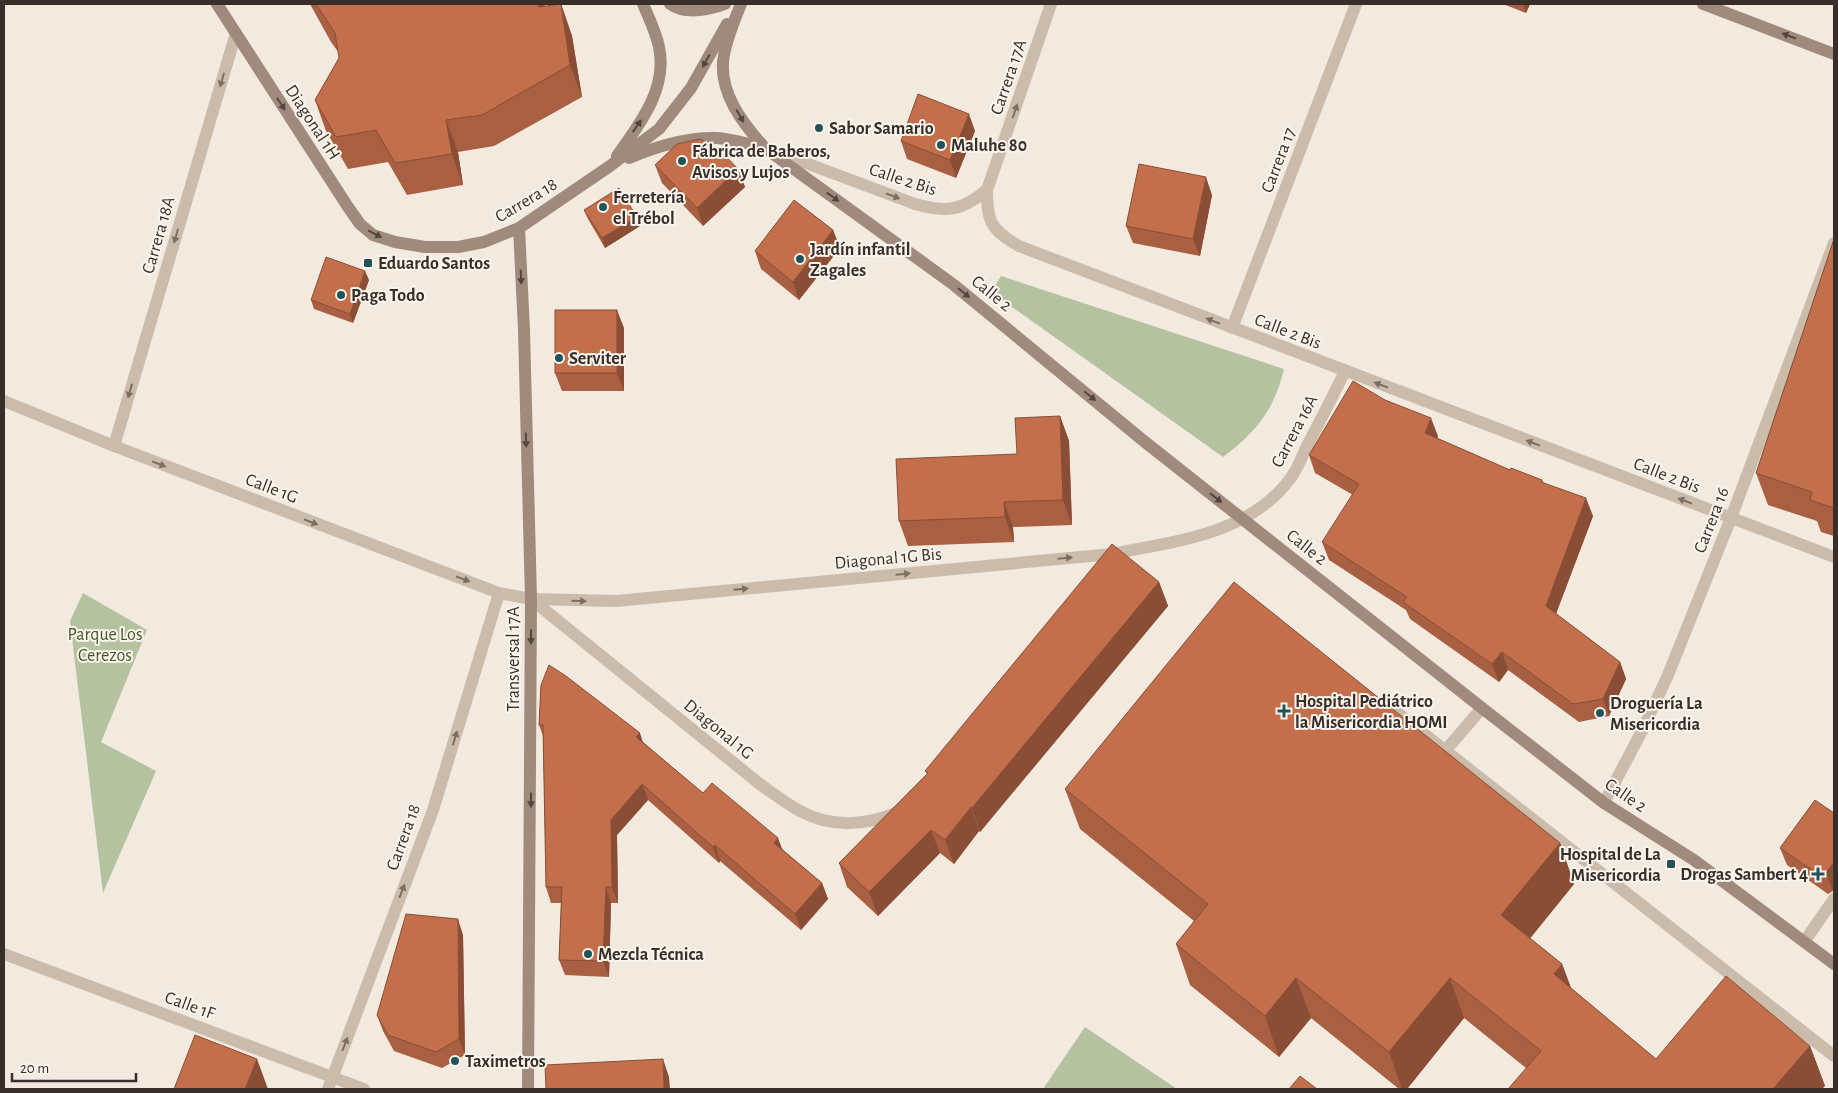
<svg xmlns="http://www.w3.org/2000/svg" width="1838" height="1093" font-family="'Alegreya Sans',sans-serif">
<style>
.green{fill:#b4c29f}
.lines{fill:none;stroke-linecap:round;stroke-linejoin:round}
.lane{stroke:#cbbbab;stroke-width:12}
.street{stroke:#cbbbab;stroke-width:12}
.secondary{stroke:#9f8a7c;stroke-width:12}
.wall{fill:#a95f41}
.shaded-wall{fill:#894e35}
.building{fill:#c46f4c;stroke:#894e35}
.oneway{fill:#52463e}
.oneway2{fill:#7b6e64}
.poi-dot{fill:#20535a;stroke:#faf4ec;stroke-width:2}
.labels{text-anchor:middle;stroke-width:4;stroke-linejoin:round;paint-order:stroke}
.street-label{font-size:18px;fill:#392f2a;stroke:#faf4ec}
.poi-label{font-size:18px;font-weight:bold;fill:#392f2a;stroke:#faf4ec;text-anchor:start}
.park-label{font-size:18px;fill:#46572e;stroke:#faf4ec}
</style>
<rect width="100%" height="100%" fill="#f3eadf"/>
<g class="green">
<path d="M 1001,276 L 1284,369 C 1274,410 1257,431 1223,457 L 991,292 Z"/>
<path d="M 83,593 L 147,630 L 101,742 L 156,771 L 103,893 L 70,621 Z"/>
<path d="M 1085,1027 L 1177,1089 L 1043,1089 Z"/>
</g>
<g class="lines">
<g class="lane">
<path d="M 1386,704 L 1834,1056"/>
<path d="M 1445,751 L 1482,708"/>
<path d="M 1804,942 L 1834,899"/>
</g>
<g class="street">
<path d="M 1051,4 L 987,190 C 987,222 991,230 1019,246 L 1834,557"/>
<path d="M 771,150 L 915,204 C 947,213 961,211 987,190"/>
<path d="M 1232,328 L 1356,4"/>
<path d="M 4,401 L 114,446 L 499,593 L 531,599 L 616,601 L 1112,554 C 1175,541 1248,535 1290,479 C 1297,470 1302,457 1307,446 C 1320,421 1333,396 1345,371"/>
<path d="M 114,446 L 236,33"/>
<path d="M 531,599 L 761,785 C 774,794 787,804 800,811 C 831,828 866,826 898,812"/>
<path d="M 1604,803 L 1642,731 L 1668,675 L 1731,518 L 1834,243"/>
<path d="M 4,954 L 364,1089"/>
<path d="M 328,1089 L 433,810 L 499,593"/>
</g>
<g class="secondary">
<path d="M 217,4 L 348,207 L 360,224 L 373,235 L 395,242 L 425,247 L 458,247 L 484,242 L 519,228 L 610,166 L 659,129 L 691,88 L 727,24"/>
<path d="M 670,4 C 685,15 709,10 725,4"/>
<path d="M 741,4 C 734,21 727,38 724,55 C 717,91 743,124 765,148 L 954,285 L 1145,442 L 1482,708 L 1604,803 L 1694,860 L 1834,964"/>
<path d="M 1703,4 L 1834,54"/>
<path d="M 617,156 C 639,125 668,89 659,47 C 656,32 649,18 643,4"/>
<path d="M 629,158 C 655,147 686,137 716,138 C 732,139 749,144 765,148"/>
<path d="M 519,228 L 524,330 L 531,599 L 528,1089"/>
</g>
</g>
<g class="wall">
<path d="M 310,4 L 544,4 L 545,6 L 561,4 L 572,36 L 582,97 L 494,146 L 458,152 L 463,185 L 407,195 L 388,162 L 348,169 L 326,131 L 315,100 L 339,58 L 339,53 L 331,42 Z"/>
<path d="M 1503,4 L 1530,4 L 1526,13 Z"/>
<path d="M 975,131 L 956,178 L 907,159 L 901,141 Z"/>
<path d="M 655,165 L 738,169 L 745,187 L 703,226 L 662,183 Z"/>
<path d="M 1212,195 L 1200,256 L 1133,243 L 1126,226 Z"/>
<path d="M 584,210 L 637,217 L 640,226 L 605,248 L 588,219 Z"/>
<path d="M 833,230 L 840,248 L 799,300 L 761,269 L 755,251 Z"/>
<path d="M 1834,239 L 1834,536 L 1821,532 L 1817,521 L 1768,505 L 1756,473 Z"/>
<path d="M 369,280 L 353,323 L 314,309 L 311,300 Z"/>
<path d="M 624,328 L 624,391 L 562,391 L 555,373 Z"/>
<path d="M 1060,416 L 1069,441 L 1072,525 L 1013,527 L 1014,542 L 908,546 L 899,521 L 1017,454 Z"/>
<path d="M 1438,436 L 1437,438 L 1510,470 L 1542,480 L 1543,482 L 1593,516 L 1556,614 L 1620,662 L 1626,679 L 1609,716 L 1579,722 L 1508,670 L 1499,682 L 1410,619 L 1406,610 L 1329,560 L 1322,542 L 1353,495 L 1315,473 L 1309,455 Z"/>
<path d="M 1159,582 L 1168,606 L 980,832 L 979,831 L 954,864 L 940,853 L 878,916 L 847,887 L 839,863 L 927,774 L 925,771 Z"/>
<path d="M 541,685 L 643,742 L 703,793 L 782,849 L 822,883 L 828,899 L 801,930 L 720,861 L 719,863 L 648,800 L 617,835 L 618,903 L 611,903 L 609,977 L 565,975 L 559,960 L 561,903 L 551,903 L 546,887 L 543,736 L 539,725 Z"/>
<path d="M 1065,789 L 1560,843 L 1574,884 L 1530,938 L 1562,964 L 1571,988 L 1656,1059 L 1810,1046 L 1825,1086 L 1526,1068 L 1464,1018 L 1407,1089 L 1399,1089 L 1311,1018 L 1279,1057 L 1190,985 L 1176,944 L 1194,921 L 1080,829 Z"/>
<path d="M 1815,800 L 1833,891 L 1828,894 L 1787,865 L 1780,848 Z"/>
<path d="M 463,935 L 465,1055 L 442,1068 L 394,1051 L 383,1031 L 377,1015 Z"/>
</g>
<g class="shaded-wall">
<path d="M 538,4 L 544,4 L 546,8 L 539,7 Z"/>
<path d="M 561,4 L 572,36 L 582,97 L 570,65 Z"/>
<path d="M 1523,4 L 1530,4 L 1526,13 Z"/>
<path d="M 969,114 L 975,131 L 956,178 L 950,160 Z"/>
<path d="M 446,120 L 458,152 L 463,185 L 452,154 Z"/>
<path d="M 738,169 L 745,187 L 703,226 L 697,208 Z"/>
<path d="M 1206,177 L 1212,195 L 1200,256 L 1193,239 Z"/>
<path d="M 637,217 L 640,226 L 605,248 L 602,238 Z"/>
<path d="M 833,230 L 840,248 L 799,300 L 793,282 Z"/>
<path d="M 365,271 L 369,280 L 353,323 L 350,314 Z"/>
<path d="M 617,310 L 624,328 L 624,391 L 617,373 Z"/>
<path d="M 1060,416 L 1069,441 L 1072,525 L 1063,500 Z"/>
<path d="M 1431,418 L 1438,436 L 1432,451 L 1425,433 Z"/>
<path d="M 1586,498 L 1593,516 L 1552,624 L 1546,606 Z"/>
<path d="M 1004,502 L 1013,527 L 1014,542 L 1005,517 Z"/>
<path d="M 1159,582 L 1168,606 L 980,832 L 972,808 Z"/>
<path d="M 1502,652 L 1508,670 L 1499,682 L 1492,664 Z"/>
<path d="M 1620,662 L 1626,679 L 1609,716 L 1603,699 Z"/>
<path d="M 640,733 L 645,749 L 636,737 Z"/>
<path d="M 642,784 L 648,800 L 617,835 L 618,903 L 612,887 L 611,820 Z"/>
<path d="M 971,807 L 979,831 L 954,864 L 945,840 Z"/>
<path d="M 931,830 L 940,853 L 878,916 L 869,892 Z"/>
<path d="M 778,838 L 784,854 L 774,843 Z"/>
<path d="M 1560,843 L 1574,884 L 1516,956 L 1501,915 Z"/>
<path d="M 715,845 L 720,861 L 719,863 L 713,847 Z"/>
<path d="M 1834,862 L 1834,889 L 1833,891 L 1826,873 Z"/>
<path d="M 822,883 L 828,899 L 801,930 L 795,914 Z"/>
<path d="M 606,887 L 611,903 L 609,977 L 603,961 Z"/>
<path d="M 458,919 L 463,935 L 465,1055 L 459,1039 Z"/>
<path d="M 1562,964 L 1577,1004 L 1554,974 Z"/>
<path d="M 1296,978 L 1311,1018 L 1279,1057 L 1265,1016 Z"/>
<path d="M 1450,978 L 1464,1018 L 1407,1089 L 1402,1089 L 1389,1052 Z"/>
<path d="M 1810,1046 L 1825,1086 L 1822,1089 L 1773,1089 Z"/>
<path d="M 257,1059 L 268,1089 L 245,1089 Z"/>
<path d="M 663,1059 L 669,1077 L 670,1089 L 664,1089 Z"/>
</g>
<g class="building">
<path d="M 316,4 L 538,4 L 539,7 L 561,4 L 570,65 L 482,115 L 446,120 L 452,154 L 395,163 L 376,130 L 336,137 L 315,100 L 339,58 L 335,33 Z"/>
<path d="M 918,94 L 969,114 L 950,160 L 901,141 Z"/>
<path d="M 700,139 L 719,149 L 738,169 L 697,208 L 655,165 L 677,144 Z"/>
<path d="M 1139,164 L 1206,177 L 1193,239 L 1126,226 Z"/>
<path d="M 619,188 L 637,217 L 602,238 L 584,210 Z"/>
<path d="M 794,200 L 833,230 L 793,282 L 755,251 Z"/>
<path d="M 1834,239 L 1834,508 L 1810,500 L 1812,492 L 1756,473 Z"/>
<path d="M 326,257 L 365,271 L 350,314 L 311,300 Z"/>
<rect x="555" y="310" width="62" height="63"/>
<path d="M 1353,381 L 1385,400 L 1431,418 L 1425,433 L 1510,470 L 1511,468 L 1542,480 L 1541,482 L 1586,498 L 1546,606 L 1620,662 L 1603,699 L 1573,704 L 1502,652 L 1492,664 L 1403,602 L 1407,597 L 1322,542 L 1359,484 L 1309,455 Z"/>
<path d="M 1060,416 L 1063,500 L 1004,502 L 1005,517 L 899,521 L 896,459 L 1017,454 L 1015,418 Z"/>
<path d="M 1112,544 L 1159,582 L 972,808 L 971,807 L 945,840 L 931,830 L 869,892 L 839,863 L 928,773 L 925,771 Z"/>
<path d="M 1234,582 L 1560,843 L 1501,915 L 1562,964 L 1554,974 L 1656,1059 L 1726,976 L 1810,1046 L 1773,1089 L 1508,1089 L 1541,1051 L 1450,978 L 1389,1052 L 1296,978 L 1265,1016 L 1176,944 L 1208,904 L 1065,789 Z"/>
<path d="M 549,665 L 566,676 L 640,733 L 636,737 L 703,793 L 712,783 L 778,838 L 774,843 L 822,883 L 795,914 L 715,845 L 713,847 L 642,784 L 611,820 L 612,887 L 606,887 L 603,961 L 559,960 L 562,887 L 546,887 L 543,725 L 539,725 L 541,685 Z"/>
<path d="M 1815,800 L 1834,813 L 1834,862 L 1826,873 L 1821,876 L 1780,848 Z"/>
<path d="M 406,914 L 458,919 L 459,1039 L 436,1052 L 388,1035 L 377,1015 Z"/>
<path d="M 195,1035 L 257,1059 L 245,1089 L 174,1089 Z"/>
<path d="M 663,1059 L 664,1089 L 546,1089 L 545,1065 Z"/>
<path d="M 1300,1076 L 1317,1089 L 1289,1089 Z"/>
</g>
<defs><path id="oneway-solid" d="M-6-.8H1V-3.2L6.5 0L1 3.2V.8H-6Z" transform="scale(1.25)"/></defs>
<g class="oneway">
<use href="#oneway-solid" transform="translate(1789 36) rotate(-159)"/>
<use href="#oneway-solid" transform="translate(706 61) rotate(119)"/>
<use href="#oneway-solid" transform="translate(281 104) rotate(57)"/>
<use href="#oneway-solid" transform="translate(740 116) rotate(60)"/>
<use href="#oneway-solid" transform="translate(637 126) rotate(-55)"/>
<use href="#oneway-solid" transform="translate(833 197) rotate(36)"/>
<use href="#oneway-solid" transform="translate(375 234) rotate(27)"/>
<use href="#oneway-solid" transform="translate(521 277) rotate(87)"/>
<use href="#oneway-solid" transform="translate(964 293) rotate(39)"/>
<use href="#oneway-solid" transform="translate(1090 396) rotate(39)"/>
<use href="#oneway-solid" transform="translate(526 440) rotate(89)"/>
<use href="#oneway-solid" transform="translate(1216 498) rotate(38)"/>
<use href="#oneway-solid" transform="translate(531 637) rotate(90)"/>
<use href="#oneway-solid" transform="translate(531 800) rotate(90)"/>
</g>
<g class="oneway2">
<use href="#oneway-solid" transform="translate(222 80) rotate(106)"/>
<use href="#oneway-solid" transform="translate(1015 111) rotate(-71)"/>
<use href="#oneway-solid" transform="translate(893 196) rotate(21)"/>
<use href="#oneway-solid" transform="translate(176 236) rotate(106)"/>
<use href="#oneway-solid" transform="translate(1213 321) rotate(-159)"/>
<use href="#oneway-solid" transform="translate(1381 385) rotate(-159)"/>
<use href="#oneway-solid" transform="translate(130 391) rotate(106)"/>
<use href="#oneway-solid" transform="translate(1533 443) rotate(-159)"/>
<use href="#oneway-solid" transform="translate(159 464) rotate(21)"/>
<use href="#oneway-solid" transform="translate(1685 501) rotate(-159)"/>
<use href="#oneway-solid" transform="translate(311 522) rotate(21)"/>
<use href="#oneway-solid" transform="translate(1065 558) rotate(-5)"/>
<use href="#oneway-solid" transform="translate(903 574) rotate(-5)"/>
<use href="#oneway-solid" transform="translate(463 579) rotate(21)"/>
<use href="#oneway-solid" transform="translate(741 589) rotate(-5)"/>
<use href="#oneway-solid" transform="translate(579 601) rotate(1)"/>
<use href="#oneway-solid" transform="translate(455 738) rotate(-73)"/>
<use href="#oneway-solid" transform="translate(402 891) rotate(-69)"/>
<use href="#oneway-solid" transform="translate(345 1044) rotate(-69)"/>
</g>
<g class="poi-dot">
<circle cx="819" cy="128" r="5"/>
<circle cx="941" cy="145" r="5"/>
<circle cx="682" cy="161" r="5"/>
<circle cx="603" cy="207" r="5"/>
<circle cx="800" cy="259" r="5"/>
<rect x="363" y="258" width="10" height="10" rx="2.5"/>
<circle cx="341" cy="295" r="5"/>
<circle cx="559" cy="358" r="5"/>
<path d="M1281.5 703.5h5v5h5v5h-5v5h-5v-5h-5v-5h5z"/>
<circle cx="1600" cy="713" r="5"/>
<rect x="1666" y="859" width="10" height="10" rx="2.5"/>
<path d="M1815.5 866.5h5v5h5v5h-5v5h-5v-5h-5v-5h5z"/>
<circle cx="588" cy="954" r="5"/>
<circle cx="455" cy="1061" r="5"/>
</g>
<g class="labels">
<g class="street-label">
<text transform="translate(1008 77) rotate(-71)" y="6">Carrera 17A</text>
<text transform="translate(313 122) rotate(57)" y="6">Diagonal 1H</text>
<text transform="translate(1278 160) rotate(-69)" y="6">Carrera 17</text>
<text transform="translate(903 179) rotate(18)" y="6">Calle 2 Bis</text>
<text transform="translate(526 200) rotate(-31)" y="6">Carrera 18</text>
<text transform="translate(158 235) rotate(-74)" y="6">Carrera 18A</text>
<text transform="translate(992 293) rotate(39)" y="6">Calle 2</text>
<text transform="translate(1288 331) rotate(21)" y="6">Calle 2 Bis</text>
<text transform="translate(1294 431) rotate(-62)" y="6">Carrera 16A</text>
<text transform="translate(1667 475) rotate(21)" y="6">Calle 2 Bis</text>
<text transform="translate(272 488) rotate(21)" y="6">Calle 1G</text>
<text transform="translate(1711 520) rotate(-69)" y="6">Carrera 16</text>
<text transform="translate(1307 547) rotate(38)" y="6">Calle 2</text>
<text transform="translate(888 558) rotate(-5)" y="6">Diagonal 1G Bis</text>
<text transform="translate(513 659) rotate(-90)" y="6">Transversal 17A</text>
<text transform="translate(719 729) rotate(39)" y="6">Diagonal 1G</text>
<text transform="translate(1626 795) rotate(34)" y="6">Calle 2</text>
<text transform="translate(403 837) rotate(-70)" y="6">Carrera 18</text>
<text transform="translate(190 1005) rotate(20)" y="6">Calle 1F</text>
</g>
<g class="poi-label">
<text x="829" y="134">Sabor Samario</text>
<text x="951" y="151">Maluhe 80</text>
<text x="692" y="157">Fábrica de Baberos,<tspan x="692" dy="21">Avisos y Lujos</tspan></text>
<text x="613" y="203">Ferretería<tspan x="613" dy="21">el Trébol</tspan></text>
<text x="810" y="255">Jardín infantil<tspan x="810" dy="21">Zagales</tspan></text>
<text x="378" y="269">Eduardo Santos</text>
<text x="351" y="301">Paga Todo</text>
<text x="569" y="364">Serviter</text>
<text x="1295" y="707">Hospital Pediátrico<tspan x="1295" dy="21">la Misericordia HOMI</tspan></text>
<text x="1610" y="709">Droguería La<tspan x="1610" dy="21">Misericordia</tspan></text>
<text x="1661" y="860" text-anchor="end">Hospital de La<tspan x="1661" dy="21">Misericordia</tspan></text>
<text x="1808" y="880" text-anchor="end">Drogas Sambert 4</text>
<text x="598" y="960">Mezcla Técnica</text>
<text x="465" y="1067">Taximetros</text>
</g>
<g class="park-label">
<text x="105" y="640">Parque Los<tspan x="105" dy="21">Cerezos</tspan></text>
</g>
</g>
<rect width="1838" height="1093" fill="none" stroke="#392f2a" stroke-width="10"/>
<path d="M12 1073v8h124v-8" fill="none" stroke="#392f2a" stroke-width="2.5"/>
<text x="20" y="1073" font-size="15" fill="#392f2a" stroke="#faf4ec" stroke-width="4" paint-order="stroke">20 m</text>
</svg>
